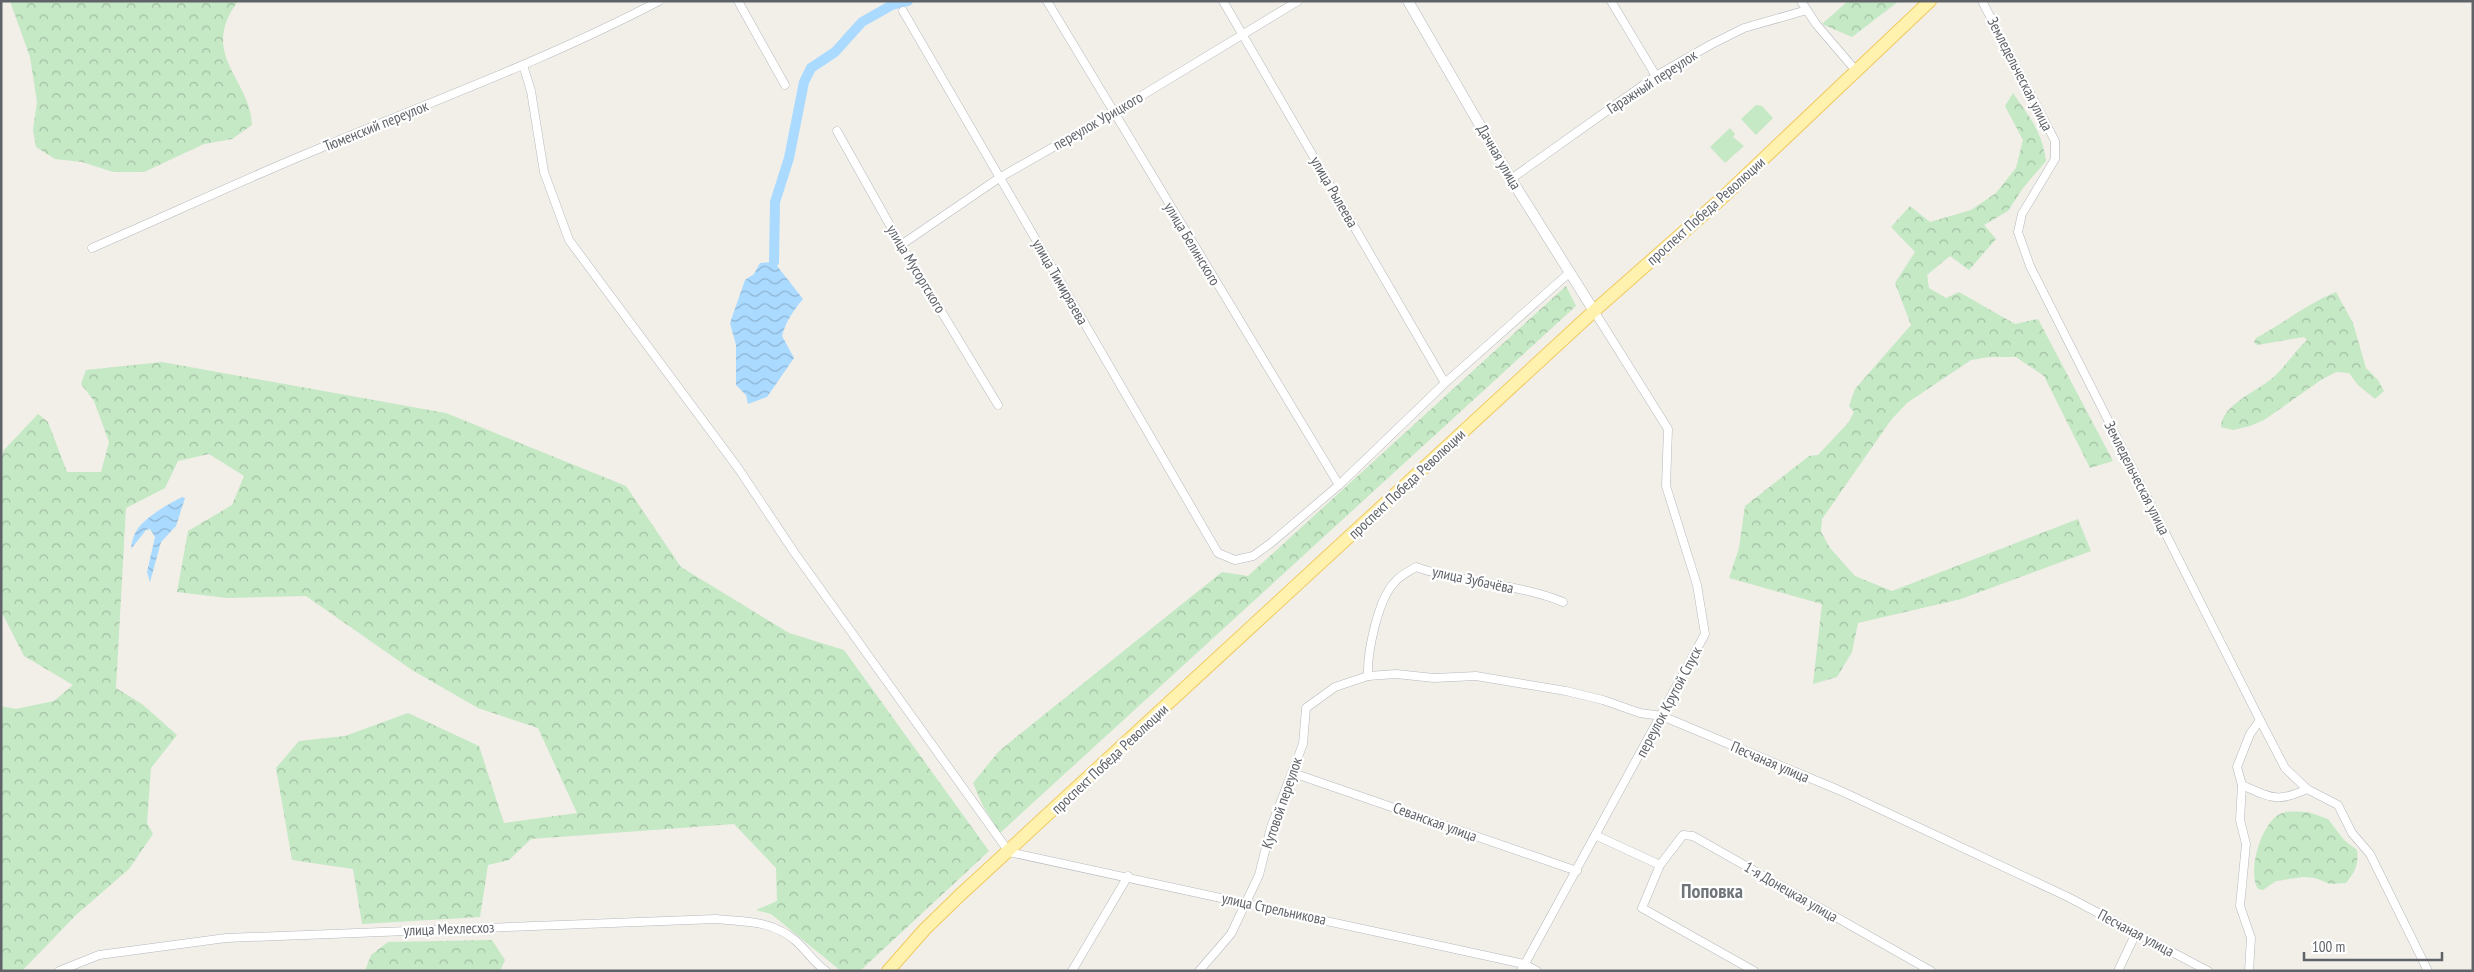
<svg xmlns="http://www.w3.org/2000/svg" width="2474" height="972" font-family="'PT Sans Narrow',sans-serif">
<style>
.grass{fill:#c5e8c5}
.forest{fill:url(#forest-crowns)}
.water{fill:url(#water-waves)}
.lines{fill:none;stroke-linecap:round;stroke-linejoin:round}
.canal{stroke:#aadaff;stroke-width:10}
.minor-casing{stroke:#b5b8bc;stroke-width:9}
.tertiary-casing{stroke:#b5b8bc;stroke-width:11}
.primary-casing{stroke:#f2c960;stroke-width:14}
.minor{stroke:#fff;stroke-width:8}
.tertiary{stroke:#fff;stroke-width:10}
.primary{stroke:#fff2af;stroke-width:12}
.labels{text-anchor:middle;stroke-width:4.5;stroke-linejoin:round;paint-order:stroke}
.street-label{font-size:15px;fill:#5f6368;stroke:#fff}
.district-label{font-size:20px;font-weight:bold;fill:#70757a;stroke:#fff}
</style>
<defs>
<pattern id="forest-crowns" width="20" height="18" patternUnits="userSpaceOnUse" patternTransform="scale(1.25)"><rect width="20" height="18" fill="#c5e8c5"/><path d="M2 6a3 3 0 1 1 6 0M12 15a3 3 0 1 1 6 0" fill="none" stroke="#a3c0a4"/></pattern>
<pattern id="water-waves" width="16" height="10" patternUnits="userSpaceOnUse" patternTransform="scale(1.25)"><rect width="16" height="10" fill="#aadaff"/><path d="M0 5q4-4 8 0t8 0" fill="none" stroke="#8eb4d2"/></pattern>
</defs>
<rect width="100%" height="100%" fill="#f1efe8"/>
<g class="grass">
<path d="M 1756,105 L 1762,106 L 1773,118 L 1756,135 L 1741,119 Z"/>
<path d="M 1730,128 L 1735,134 L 1733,137 L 1744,146 L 1725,163 L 1710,147 Z"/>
</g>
<g class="forest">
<path d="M 10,1 L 238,1 C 198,55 251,79 252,125 L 232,139 L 204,144 L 144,172 L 113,172 L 82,162 L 55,159 L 36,147 L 33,130 L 37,102 L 30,57 Z"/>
<path d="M 1848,1 L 1899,1 L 1852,37 L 1822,24 Z"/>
<path d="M 2013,93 C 2030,118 2042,131 2046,161 L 2023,188 L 2008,211 L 1984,225 L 1996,239 L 1969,270 L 1950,256 L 1927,275 L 1929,288 L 1946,298 L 1959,292 L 2015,324 L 2038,319 L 2113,461 L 2090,468 L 2044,376 L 2016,357 L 1990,357 L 1971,360 L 1907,403 L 1891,420 L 1822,519 L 1821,532 L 1830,548 L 1855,576 L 1892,591 L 2078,519 L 2091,551 L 1961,599 L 1858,623 L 1852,652 L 1837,677 L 1813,684 L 1822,604 L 1729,578 L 1739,548 L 1745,506 L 1809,456 L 1818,455 L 1848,423 L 1854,412 L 1849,406 L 1855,389 L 1911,325 L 1895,283 L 1915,252 L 1891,227 L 1910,206 L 1930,222 L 1971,210 L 1996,193 L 2016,168 L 2023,140 L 2005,106 Z"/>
<path d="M 1566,286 L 1576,306 L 1000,833 L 983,806 L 973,783 L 999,751 L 1222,572 L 1248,576 Z"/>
<path d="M 2336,292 L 2353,323 L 2366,368 L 2378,380 L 2384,391 L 2375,399 L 2358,385 L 2349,373 L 2336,372 L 2321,380 L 2264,420 L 2250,426 L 2233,430 L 2221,427 C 2221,406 2255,392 2270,380 C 2284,369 2294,352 2307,340 L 2304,337 L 2257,345 L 2254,342 L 2256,338 C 2284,323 2307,304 2336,292 Z"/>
<path d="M 162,362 L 446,413 L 626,486 L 681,567 L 789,633 L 844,650 L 989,851 L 860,971 L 841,971 L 771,914 L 756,910 L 777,901 L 776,868 L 734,824 L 531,839 L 509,860 L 488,865 L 480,917 L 362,924 L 353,869 L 292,860 L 276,768 L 299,741 L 345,736 L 408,713 L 479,746 L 504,823 L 577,813 L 538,728 L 478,708 L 412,670 L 306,596 L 227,598 L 177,592 L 188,531 L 232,505 L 244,476 L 209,454 L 178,461 L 165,488 L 126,508 L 116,688 L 142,704 L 177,735 L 151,768 L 147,823 L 153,834 L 129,869 L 76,915 L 22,971 L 1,971 L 1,706 L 16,709 L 54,701 L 73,685 L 24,656 L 1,611 L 1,459 L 4,450 L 38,414 L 48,422 L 67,472 L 101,472 L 109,442 L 94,401 L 81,384 L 86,370 Z"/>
<path d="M 2308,812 L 2328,819 L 2344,840 L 2357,850 C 2359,864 2355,872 2346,883 L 2330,884 L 2315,878 L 2303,877 L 2276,881 L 2263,890 L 2258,889 C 2247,872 2261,823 2280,814 C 2287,810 2299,812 2308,812 Z"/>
<path d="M 492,940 L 505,960 L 500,971 L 365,971 L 371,955 L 388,942 Z"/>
</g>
<g class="water">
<path d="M 774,262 L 803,299 C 793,311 786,321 782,336 L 794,358 L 767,397 L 748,404 L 746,395 L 736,385 L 736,345 L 730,323 L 745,280 L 754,274 L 760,263 Z"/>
<path d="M 182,497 L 185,498 L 176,526 L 161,542 L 150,582 L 147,572 L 155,537 L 150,529 L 146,530 L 131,549 C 132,542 133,536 137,530 C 144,518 170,503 182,497 Z"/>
</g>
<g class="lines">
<path class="canal" d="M 774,262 L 775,202 L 789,158 L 804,82 L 811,68 L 835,52 L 862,22 L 892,5 L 908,1"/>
<g class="minor-casing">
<g id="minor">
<path d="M 738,1 L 785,85"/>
<path d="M 1047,1 L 1339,485"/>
<path d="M 1223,1 L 1445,383"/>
<path d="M 1611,1 L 1656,76"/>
<path d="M 1801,1 L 1816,24 L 1857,72"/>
<path d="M 1982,1 L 2055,141 L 2055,159 L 2022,214 L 2018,232 L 2030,266 L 2260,720 L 2250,734 L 2237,767 L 2242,785 L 2240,820 L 2246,844 L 2240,906 L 2251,938 L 2249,971"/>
<path d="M 903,11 L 1218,553 L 1235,560 L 1253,556 L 1271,543 L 1339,485 L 1445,383 L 1569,273"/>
<path d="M 523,65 L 531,91 L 544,172 L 569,240 L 738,468 L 794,552 L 1009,852 L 1524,964 L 1537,971"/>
<path d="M 837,131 L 901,245 L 998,405"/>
<path d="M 1511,179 L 1656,76 L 1710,45 L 1744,28 L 1807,10"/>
<path d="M 901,245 L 999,178 L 1113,113 L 1298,1"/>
<path d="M 92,248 C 157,220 221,190 287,162 C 411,109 539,64 659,1"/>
<path d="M 1368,676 C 1367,652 1378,600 1394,583 C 1399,576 1408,572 1416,567 C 1464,584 1517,583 1563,602"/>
<path d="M 2260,720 L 2285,768 L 2307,789 L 2338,805 L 2352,833 L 2370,854 L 2428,971"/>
<path d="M 1293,773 L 1577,871"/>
<path d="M 2242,785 C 2271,798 2277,803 2307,789"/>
<path d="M 1595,835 L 1660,865"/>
<path d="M 59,971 L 99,955 L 226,938 L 716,919 C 745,922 772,920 796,941 C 807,951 814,963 826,971"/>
<path d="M 1072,971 L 1128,876"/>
<path d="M 1199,971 L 1231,934 L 1259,875 L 1271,827 L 1303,744 L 1306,708 L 1335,687 L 1368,676 L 1396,674 L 1434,678 L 1476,676 L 1566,691 L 1603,700 L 1640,713 L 1662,716 L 1841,791 L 2068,897 L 2208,971"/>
<path d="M 1521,971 L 1705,634 L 1697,585 L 1666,486 L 1668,429 L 1594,311"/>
<path d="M 1754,971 L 1642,908 L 1660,865 L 1683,835 L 1693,836 L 1931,971"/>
<path d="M 2118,971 L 2136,933"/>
</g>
</g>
<g class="tertiary-casing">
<path id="tertiary" d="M 1408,1 L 1511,179 L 1594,311"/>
</g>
<g class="primary-casing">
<path id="primary" d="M 888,971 L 925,929 L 959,896 L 1594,311 L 1721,199 L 1930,1"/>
</g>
<use href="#minor" class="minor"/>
<use href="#tertiary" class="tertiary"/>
<use href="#primary" class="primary"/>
</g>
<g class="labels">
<g class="street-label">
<text transform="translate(2020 74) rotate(63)" y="5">Земледельческая улица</text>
<text transform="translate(1652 82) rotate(-33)" y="5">Гаражный переулок</text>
<text transform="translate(1098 121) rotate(-30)" y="5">переулок Урицкого</text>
<text transform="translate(376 126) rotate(-22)" y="5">Тюменский переулок</text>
<text transform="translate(1499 157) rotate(60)" y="5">Дачная улица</text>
<text transform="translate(1334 192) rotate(60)" y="5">улица Рылеева</text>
<text transform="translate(1706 211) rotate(-42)" y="5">проспект Победа Революции</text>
<text transform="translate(1192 244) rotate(59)" y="5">улица Белинского</text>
<text transform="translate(916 269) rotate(59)" y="5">улица Мусоргского</text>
<text transform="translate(1060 282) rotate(60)" y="5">улица Тимирязева</text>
<text transform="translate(2137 478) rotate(63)" y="5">Земледельческая улица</text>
<text transform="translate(1407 484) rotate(-43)" y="5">проспект Победа Революции</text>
<text transform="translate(1473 580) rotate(12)" y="5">улица Зубачёва</text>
<text transform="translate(1669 702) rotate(-62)" y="5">переулок Крутой Спуск</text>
<text transform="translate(1110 759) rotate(-43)" y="5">проспект Победа Революции</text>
<text transform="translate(1770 762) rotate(23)" y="5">Песчаная улица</text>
<text transform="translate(1282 803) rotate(-71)" y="5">Кутовой переулок</text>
<text transform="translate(1435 822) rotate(20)" y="5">Севанская улица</text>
<text transform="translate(1791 892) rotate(30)" y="5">1-я Донецкая улица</text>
<text transform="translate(1274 909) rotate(12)" y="5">улица Стрельникова</text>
<text transform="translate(449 929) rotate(-2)" y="5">улица Мехлесхоз</text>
<text transform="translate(2136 933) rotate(28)" y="5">Песчаная улица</text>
</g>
<g class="district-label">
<text x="1712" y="898">Поповка</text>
</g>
</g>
<rect width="2474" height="972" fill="none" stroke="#5f6368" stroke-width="5"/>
<path d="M2304 952v8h138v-8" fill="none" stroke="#5f6368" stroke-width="2.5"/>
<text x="2312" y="952" font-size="15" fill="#5f6368" stroke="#ffffff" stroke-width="4" paint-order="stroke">100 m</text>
</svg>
